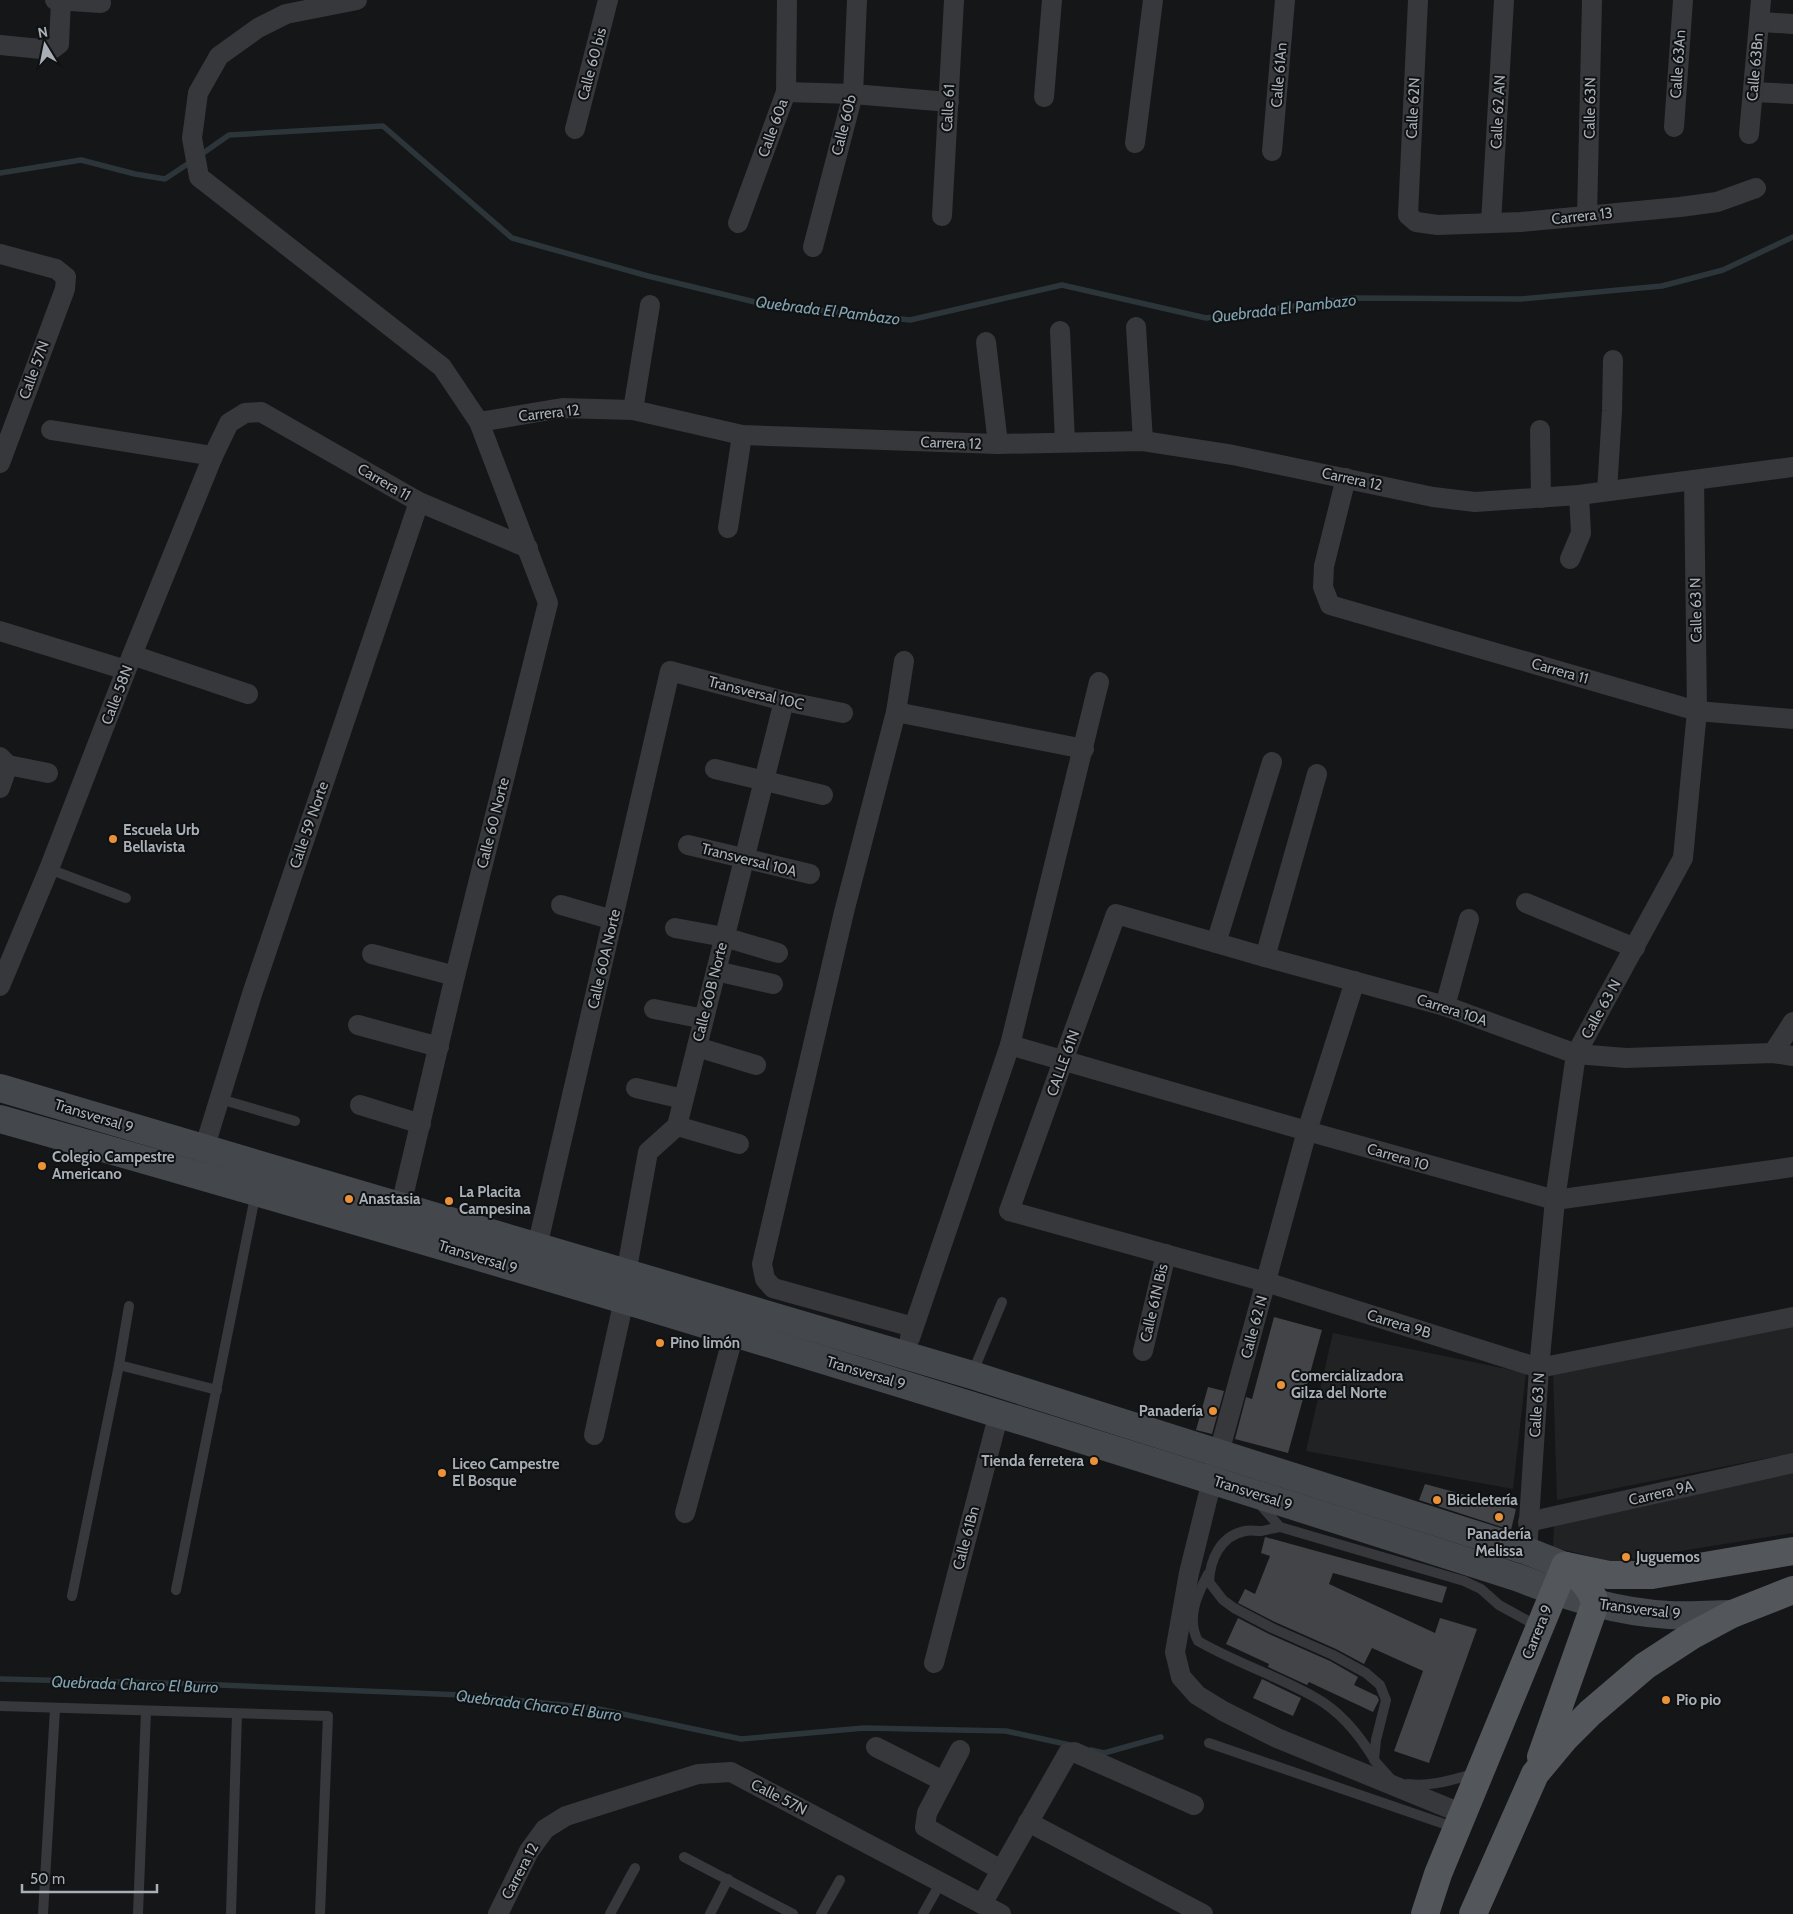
<svg xmlns="http://www.w3.org/2000/svg" width="1793" height="1914" font-family="Cabin,sans-serif">
<style>
.built{fill:#212224}
.lines{fill:none;stroke-linecap:round;stroke-linejoin:round}
.stream{stroke:#2c363a;stroke-width:5.5}
.building{fill:#424447}
.lane{stroke:#36383c;stroke-width:10}
.street{stroke:#36383c;stroke-width:20}
.secondary{stroke:#44474c;stroke-width:28}
.primary{stroke:#53565b;stroke-width:28}
.poi-dot{fill:#eb9239;stroke:#101112;stroke-width:2}
.labels{text-anchor:middle;stroke-width:4;stroke-linejoin:round;paint-order:stroke}
.street-label{font-size:15px;fill:#a8afb7;stroke:#101112}
.poi-label{font-size:15px;font-weight:bold;fill:#a8afb7;stroke:#101112;text-anchor:start}
.water-label{font-size:16px;font-style:italic;fill:#80a2b1;stroke:#101112}
</style>
<rect width="100%" height="100%" fill="#151617"/>
<g class="built">
<path d="M 1793,1326 L 1793,1453 L 1557,1500 L 1553,1375 Z"/>
<path d="M 1333,1333 L 1526,1373 L 1513,1489 L 1306,1451 Z"/>
<path d="M 1793,1472 L 1793,1533 L 1613,1562 L 1553,1547 L 1554,1525 Z"/>
</g>
<g class="lines">
<g class="stream">
<path d="M 199,156 L 229,135 L 383,126 L 512,238 L 648,276 L 763,304 L 910,320 L 1062,285 L 1206,318 L 1354,298 L 1521,299 L 1662,286 L 1723,270 L 1793,237"/>
<path d="M 0,173 L 81,160 L 135,174 L 165,179 L 192,161"/>
<path d="M 0,1679 L 196,1684 L 462,1695 L 594,1708 L 741,1739 L 864,1728 L 1006,1731 L 1070,1745"/>
<path d="M 1091,1750 L 1104,1753 L 1161,1737"/>
</g>
</g>
<g class="building">
<path d="M 1274,1317 L 1322,1330 L 1288,1453 L 1235,1439 L 1246,1397 L 1252,1399 Z"/>
<path d="M 1208,1387 L 1224,1391 L 1212,1434 L 1196,1430 Z"/>
<path d="M 1425,1484 L 1516,1509 L 1511,1530 L 1419,1500 Z"/>
<path d="M 1265,1537 L 1447,1587 L 1442,1603 L 1333,1573 L 1329,1584 L 1435,1633 L 1440,1618 L 1477,1629 L 1429,1763 L 1394,1751 L 1423,1671 L 1372,1648 L 1364,1664 L 1336,1649 L 1275,1622 L 1238,1603 L 1245,1589 L 1255,1594 L 1270,1556 L 1261,1553 Z"/>
<path d="M 1238,1618 L 1269,1634 L 1330,1661 L 1358,1677 L 1354,1685 L 1377,1696 L 1379,1700 L 1373,1712 L 1309,1682 L 1307,1685 L 1268,1667 L 1269,1664 L 1226,1644 Z"/>
<path d="M 1262,1679 L 1301,1698 L 1293,1716 L 1253,1698 Z"/>
</g>
<g class="lines">
<g class="lane">
<path d="M 49,869 L 126,898"/>
<path d="M 220,1099 L 295,1121"/>
<path d="M 119,1365 L 217,1390"/>
<path d="M 972,1374 L 1002,1302"/>
<path d="M 1257,1501 L 1280,1527 L 1464,1581 L 1481,1589 L 1499,1605 L 1539,1627"/>
<path d="M 1280,1527 C 1274,1528 1267,1530 1261,1531 C 1255,1531 1250,1530 1245,1531 C 1220,1536 1210,1560 1209,1582 L 1223,1600 L 1234,1608 L 1272,1628 L 1333,1655 L 1366,1673 L 1380,1685 L 1386,1700 L 1376,1740 L 1374,1760 L 1390,1778"/>
<path d="M 1208,1574 C 1197,1595 1186,1618 1198,1641 C 1236,1663 1278,1676 1316,1698 C 1341,1712 1360,1736 1374,1759"/>
<path d="M 176,1590 L 256,1192"/>
<path d="M 72,1596 L 119,1365 L 129,1306"/>
<path d="M 0,1706 L 328,1716 L 320,1914"/>
<path d="M 1209,1743 L 1456,1828"/>
<path d="M 1408,1784 C 1432,1787 1454,1779 1477,1773"/>
<path d="M 684,1857 L 793,1914"/>
<path d="M 43,1914 L 55,1709"/>
<path d="M 138,1914 L 146,1711"/>
<path d="M 231,1914 L 237,1714"/>
<path d="M 610,1914 L 635,1868"/>
<path d="M 710,1914 L 728,1879"/>
<path d="M 821,1914 L 840,1880"/>
<path d="M 923,1914 L 941,1882"/>
</g>
<g class="street">
<path d="M 55,0 L 101,3"/>
<path d="M 357,0 L 286,14 L 258,28 L 219,56 L 198,93 L 192,138 L 199,177 L 442,367 L 479,422 L 548,603 L 455,976 L 398,1218"/>
<path d="M 1418,0 L 1408,215 L 1416,222 L 1438,225 L 1521,222 L 1680,207 L 1717,202 L 1756,188"/>
<path d="M 1760,22 L 1793,24"/>
<path d="M 0,45 L 51,50 L 59,44 L 61,0"/>
<path d="M 786,92 L 853,94 L 949,102"/>
<path d="M 1753,92 L 1793,94"/>
<path d="M 1044,97 L 1052,0"/>
<path d="M 1674,127 L 1683,0"/>
<path d="M 575,129 L 608,0"/>
<path d="M 1749,134 L 1761,0"/>
<path d="M 1135,143 L 1153,0"/>
<path d="M 1272,151 L 1285,0"/>
<path d="M 942,216 L 954,0"/>
<path d="M 1587,216 L 1592,0"/>
<path d="M 738,223 L 786,92 L 787,0"/>
<path d="M 1491,223 L 1504,0"/>
<path d="M 813,247 L 853,94 L 857,0"/>
<path d="M 0,254 L 56,269 L 66,277 L 65,289 L 0,463"/>
<path d="M 1136,327 L 1143,441"/>
<path d="M 1060,331 L 1065,442"/>
<path d="M 986,342 L 998,444"/>
<path d="M 633,410 L 650,305"/>
<path d="M 479,422 L 562,408 L 633,410 L 742,435 L 998,444 L 1143,441 L 1233,455 L 1433,497 L 1475,502 L 1579,495 L 1793,467"/>
<path d="M 51,430 L 213,456"/>
<path d="M 1540,430 L 1541,498"/>
<path d="M 1346,478 L 1324,566 L 1323,587 L 1330,605 L 1697,711 L 1793,719"/>
<path d="M 1607,491 L 1612,411 L 1613,360"/>
<path d="M 728,528 L 742,435"/>
<path d="M 1570,559 L 1581,533 L 1579,495"/>
<path d="M 0,631 L 126,670"/>
<path d="M 132,655 L 248,694"/>
<path d="M 904,661 L 896,712 L 844,912 L 762,1264 L 765,1279 L 773,1288 L 913,1327"/>
<path d="M 896,712 L 1084,749"/>
<path d="M 0,757 L 8,765 L 48,773"/>
<path d="M 715,769 L 823,795"/>
<path d="M 0,788 L 8,765"/>
<path d="M 688,845 L 810,874"/>
<path d="M 1526,903 L 1635,948"/>
<path d="M 561,905 L 613,920"/>
<path d="M 675,928 L 724,937 L 778,953"/>
<path d="M 1216,943 L 1272,762"/>
<path d="M 372,954 L 455,976"/>
<path d="M 1265,957 L 1317,774"/>
<path d="M 716,971 L 773,984"/>
<path d="M 1355,981 L 1307,1131 L 1217,1460 L 1189,1573 L 1175,1652 L 1181,1677 L 1197,1695 L 1223,1711 L 1277,1738 L 1463,1814"/>
<path d="M 0,986 L 49,869 L 132,655 L 213,456 L 229,423 L 245,413 L 261,412 L 419,502 L 528,548"/>
<path d="M 1445,1006 L 1469,919"/>
<path d="M 654,1009 L 704,1019"/>
<path d="M 358,1025 L 439,1047"/>
<path d="M 1010,1045 L 1307,1131 L 1555,1200 L 1793,1167"/>
<path d="M 697,1047 L 756,1065"/>
<path d="M 1773,1053 L 1793,1022"/>
<path d="M 1793,1056 L 1773,1053 L 1626,1058 L 1576,1054 L 1445,1006 L 1265,957 L 1116,914 L 1009,1211 L 1266,1282 L 1539,1368 L 1793,1317"/>
<path d="M 636,1088 L 683,1099"/>
<path d="M 360,1105 L 421,1124"/>
<path d="M 677,1126 L 739,1144"/>
<path d="M 204,1149 L 252,994 L 419,502"/>
<path d="M 537,1247 L 670,671 L 784,701 L 843,713"/>
<path d="M 626,1274 L 648,1152 L 677,1126 L 784,701"/>
<path d="M 910,1338 L 1010,1045 L 1099,682"/>
<path d="M 1143,1351 L 1166,1254"/>
<path d="M 594,1435 L 624,1300"/>
<path d="M 685,1513 L 734,1333"/>
<path d="M 1528,1522 L 1793,1463"/>
<path d="M 1527,1551 L 1539,1368 L 1555,1200 L 1576,1054 L 1683,858 L 1697,711 L 1694,480"/>
<path d="M 934,1663 L 999,1413"/>
<path d="M 876,1747 L 943,1781"/>
<path d="M 960,1750 L 927,1813 L 925,1827 L 1001,1870"/>
<path d="M 1028,1822 L 1203,1914"/>
<path d="M 982,1904 L 1068,1753 L 1074,1752 L 1194,1805"/>
<path d="M 498,1914 L 529,1851 L 545,1829 L 566,1816 L 698,1774 L 731,1772 L 1001,1914"/>
</g>
<g class="secondary">
<path d="M 0,1088 L 972,1375 L 1527,1551 L 1565,1566"/>
<path d="M 0,1119 C 509,1262 1016,1416 1519,1578 C 1568,1597 1617,1612 1669,1615 C 1690,1616 1711,1614 1732,1614"/>
</g>
<g class="primary">
<path d="M 1566,1566 L 1609,1575 L 1652,1575 L 1793,1551"/>
<path d="M 1541,1757 L 1595,1604 C 1591,1585 1579,1577 1565,1566"/>
<path d="M 1425,1914 L 1438,1874 L 1565,1566"/>
<path d="M 1473,1914 L 1535,1774 L 1565,1738 L 1590,1713 L 1645,1666 L 1691,1636 L 1732,1614 L 1793,1590"/>
</g>
</g>
<g class="poi-dot">
<circle cx="113" cy="839" r="5"/>
<circle cx="42" cy="1166" r="5"/>
<circle cx="349" cy="1199" r="5"/>
<circle cx="449" cy="1201" r="5"/>
<circle cx="660" cy="1343" r="5"/>
<circle cx="1281" cy="1385" r="5"/>
<circle cx="1213" cy="1411" r="5"/>
<circle cx="1094" cy="1461" r="5"/>
<circle cx="442" cy="1473" r="5"/>
<circle cx="1437" cy="1500" r="5"/>
<circle cx="1499" cy="1517" r="5"/>
<circle cx="1626" cy="1557" r="5"/>
<circle cx="1666" cy="1700" r="5"/>
</g>
<g class="labels">
<g class="street-label">
<text transform="translate(592 64) rotate(-75)" y="5">Calle 60 bis</text>
<text transform="translate(1678 64) rotate(-86)" y="5">Calle 63An</text>
<text transform="translate(1755 67) rotate(-85)" y="5">Calle 63Bn</text>
<text transform="translate(1279 75) rotate(-85)" y="5">Calle 61An</text>
<text transform="translate(948 108) rotate(-87)" y="5">Calle 61</text>
<text transform="translate(1413 108) rotate(-87)" y="5">Calle 62N</text>
<text transform="translate(1590 108) rotate(-89)" y="5">Calle 63N</text>
<text transform="translate(1498 112) rotate(-87)" y="5">Calle 62 AN</text>
<text transform="translate(844 125) rotate(-76)" y="5">Calle 60b</text>
<text transform="translate(773 128) rotate(-70)" y="5">Calle 60a</text>
<text transform="translate(1582 216) rotate(-6)" y="5">Carrera 13</text>
<text transform="translate(34 370) rotate(-70)" y="5">Calle 57N</text>
<text transform="translate(549 413) rotate(-6)" y="5">Carrera 12</text>
<text transform="translate(951 443) rotate(2)" y="5">Carrera 12</text>
<text transform="translate(1352 479) rotate(12)" y="5">Carrera 12</text>
<text transform="translate(384 482) rotate(30)" y="5">Carrera 11</text>
<text transform="translate(1696 610) rotate(-91)" y="5">Calle 63 N</text>
<text transform="translate(1560 671) rotate(16)" y="5">Carrera 11</text>
<text transform="translate(756 693) rotate(14)" y="5">Transversal 10C</text>
<text transform="translate(117 695) rotate(-69)" y="5">Calle 58N</text>
<text transform="translate(493 823) rotate(-76)" y="5">Calle 60 Norte</text>
<text transform="translate(309 825) rotate(-71)" y="5">Calle 59 Norte</text>
<text transform="translate(749 860) rotate(14)" y="5">Transversal 10A</text>
<text transform="translate(604 959) rotate(-77)" y="5">Calle 60A Norte</text>
<text transform="translate(710 992) rotate(-76)" y="5">Calle 60B Norte</text>
<text transform="translate(1601 1009) rotate(-61)" y="5">Calle 63 N</text>
<text transform="translate(1452 1010) rotate(18)" y="5">Carrera 10A</text>
<text transform="translate(1063 1063) rotate(-70)" y="5">CALLE 61N</text>
<text transform="translate(94 1116) rotate(17)" y="5">Transversal 9</text>
<text transform="translate(1398 1157) rotate(16)" y="5">Carrera 10</text>
<text transform="translate(478 1257) rotate(17)" y="5">Transversal 9</text>
<text transform="translate(1154 1303) rotate(-77)" y="5">Calle 61N Bis</text>
<text transform="translate(1399 1324) rotate(17)" y="5">Carrera 9B</text>
<text transform="translate(1254 1327) rotate(-75)" y="5">Calle 62 N</text>
<text transform="translate(866 1373) rotate(17)" y="5">Transversal 9</text>
<text transform="translate(1537 1405) rotate(-86)" y="5">Calle 63 N</text>
<text transform="translate(1253 1493) rotate(18)" y="5">Transversal 9</text>
<text transform="translate(1661 1493) rotate(-13)" y="5">Carrera 9A</text>
<text transform="translate(966 1538) rotate(-75)" y="5">Calle 61Bn</text>
<text transform="translate(1640 1609) rotate(7)" y="5">Transversal 9</text>
<text transform="translate(1537 1632) rotate(-68)" y="5">Carrera 9</text>
<text transform="translate(779 1797) rotate(27)" y="5">Calle 57N</text>
<text transform="translate(520 1871) rotate(-62)" y="5">Carrera 12</text>
</g>
<g class="poi-label">
<text x="123" y="835">Escuela Urb<tspan x="123" dy="17">Bellavista</tspan></text>
<text x="52" y="1162">Colegio Campestre<tspan x="52" dy="17">Americano</tspan></text>
<text x="459" y="1197">La Placita<tspan x="459" dy="17">Campesina</tspan></text>
<text x="359" y="1204">Anastasia</text>
<text x="670" y="1348">Pino limón</text>
<text x="1291" y="1381">Comercializadora<tspan x="1291" dy="17">Gilza del Norte</tspan></text>
<text x="1203" y="1416" text-anchor="end">Panadería</text>
<text x="1084" y="1466" text-anchor="end">Tienda ferretera</text>
<text x="452" y="1469">Liceo Campestre<tspan x="452" dy="17">El Bosque</tspan></text>
<text x="1447" y="1505">Bicicletería</text>
<text x="1499" y="1539" text-anchor="middle">Panadería<tspan x="1499" dy="17">Melissa</tspan></text>
<text x="1636" y="1562">Juguemos</text>
<text x="1676" y="1705">Pio pio</text>
</g>
<g class="water-label">
<text transform="translate(1284 308) rotate(-7)" y="6">Quebrada El Pambazo</text>
<text transform="translate(828 310) rotate(7)" y="6">Quebrada El Pambazo</text>
<text transform="translate(135 1684) rotate(2)" y="6">Quebrada Charco El Burro</text>
<text transform="translate(539 1705) rotate(7)" y="6">Quebrada Charco El Burro</text>
</g>
</g>
<g transform="translate(45 45) rotate(350)" stroke="#101112" stroke-width="4" paint-order="stroke">
<path d="M0-4L9 19L0 12L-9 19Z" fill="#a8afb7"/>
<text y="-8" font-size="14" font-weight="bold" text-anchor="middle" fill="#a8afb7">N</text>
</g>
<path d="M22 1884v8h135v-8" fill="none" stroke="#a8afb7" stroke-width="2.5"/>
<text x="30" y="1884" font-size="15" fill="#a8afb7" stroke="#101112" stroke-width="4" paint-order="stroke">50 m</text>
</svg>
